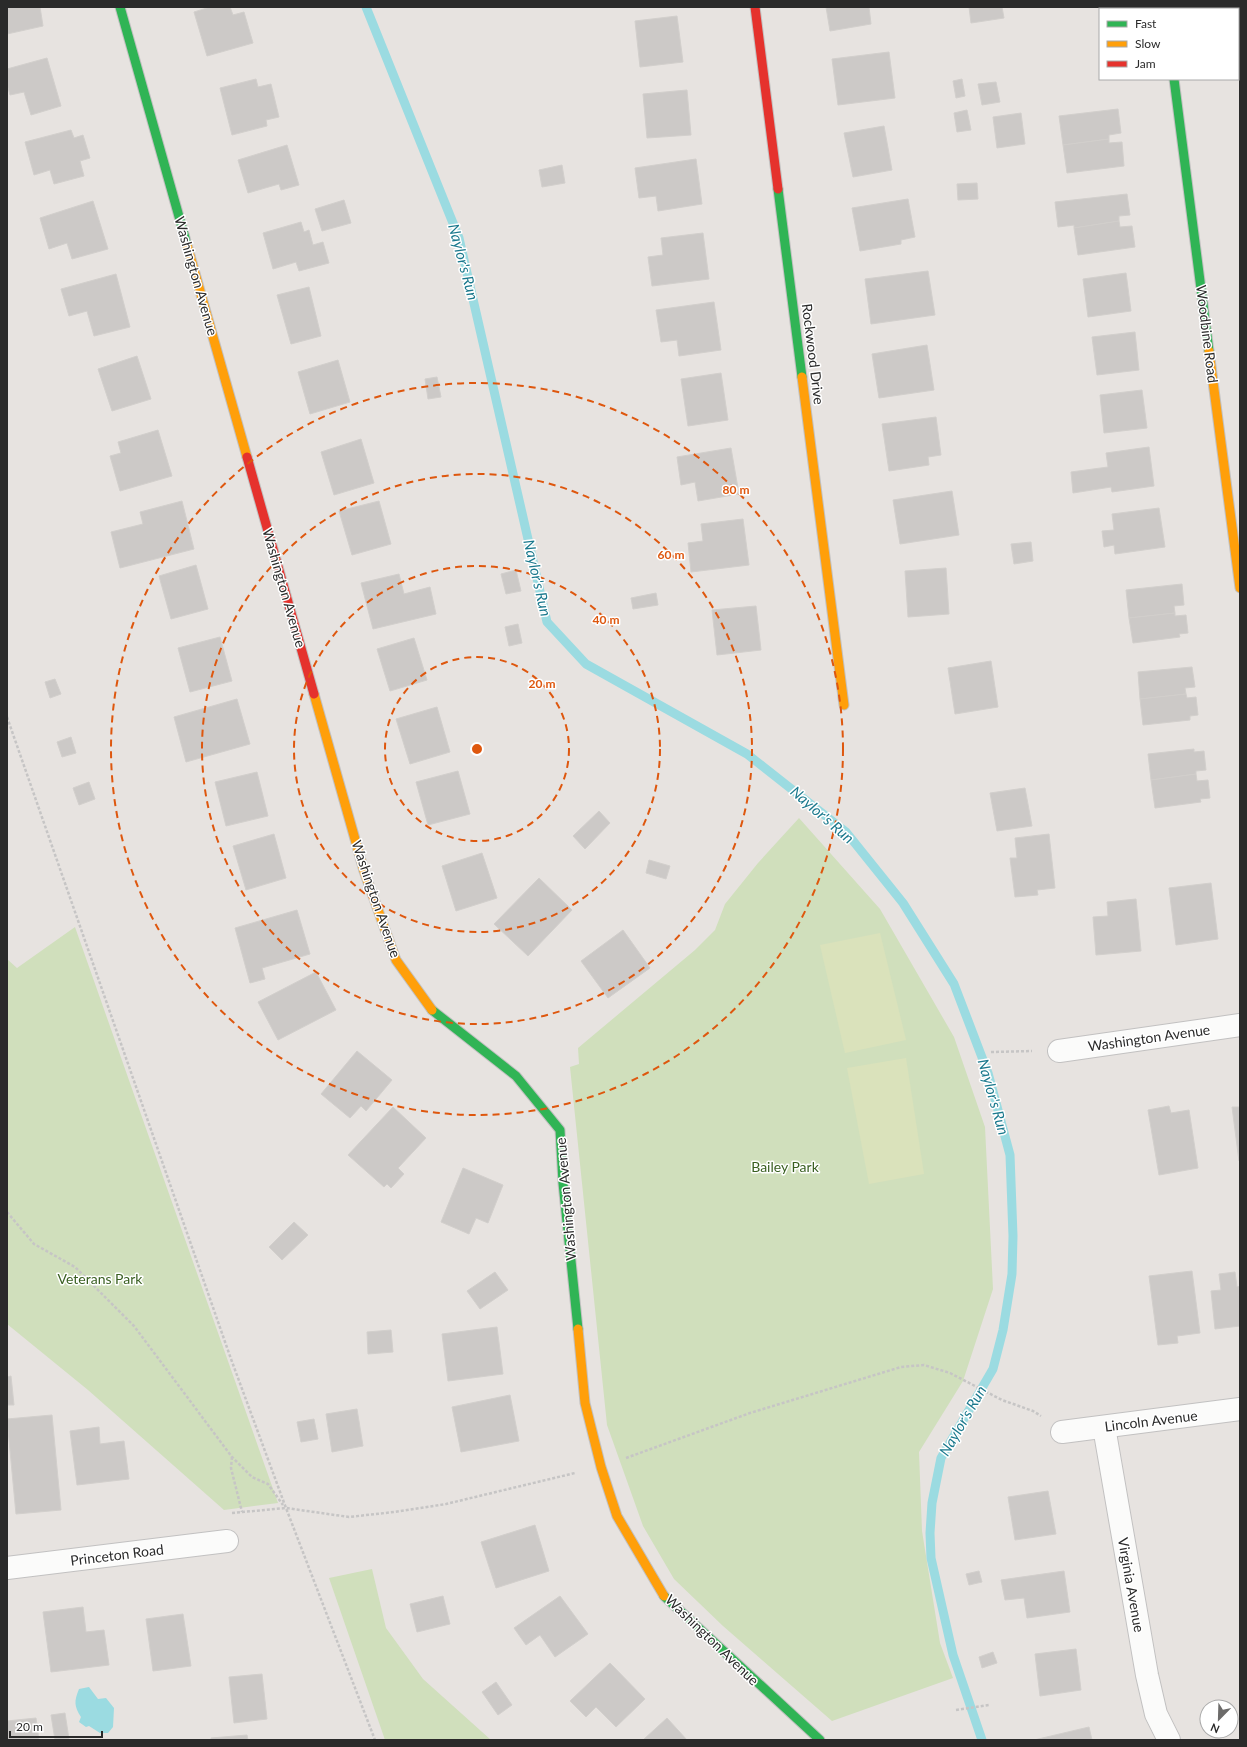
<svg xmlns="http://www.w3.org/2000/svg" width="1247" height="1747" font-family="Lato,sans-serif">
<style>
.green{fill:#d0dfbc}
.pitch{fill:#dae2bb}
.water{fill:#9bdbe1}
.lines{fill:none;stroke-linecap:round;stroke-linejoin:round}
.stream{stroke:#9bdbe1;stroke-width:9}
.building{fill:#ccc9c7;stroke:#d2cfcc}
.street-casing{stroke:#c2c1c1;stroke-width:24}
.fast-casing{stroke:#c2c1c1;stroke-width:11}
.slow-casing{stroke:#c2c1c1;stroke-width:11}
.jam-casing{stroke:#c2c1c1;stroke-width:11}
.path{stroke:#c6c5c5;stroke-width:2.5;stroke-dasharray:3 2;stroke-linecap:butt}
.street{stroke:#fbfbfa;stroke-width:22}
.fast{stroke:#30b455;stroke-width:9}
.slow{stroke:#ff9f0a;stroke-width:9}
.jam{stroke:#e5322d;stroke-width:9}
.ring{fill:none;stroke:#de570e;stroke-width:2;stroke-dasharray:7 5}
.labels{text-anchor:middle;stroke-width:3;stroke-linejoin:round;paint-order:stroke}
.street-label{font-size:14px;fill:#2a2a2a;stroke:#fff}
.park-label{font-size:14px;fill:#395f21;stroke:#fff}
.water-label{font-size:15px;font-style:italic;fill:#1b798d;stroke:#fff}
.centre{fill:#de570e;stroke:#fff;stroke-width:2}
.ring-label{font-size:12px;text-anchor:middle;font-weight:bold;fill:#de570e;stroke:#fff;stroke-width:3;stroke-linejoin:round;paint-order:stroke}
</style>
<rect width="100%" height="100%" fill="#e7e3e0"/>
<g class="green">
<path d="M 799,818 L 880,909 L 954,1037 L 985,1127 L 993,1289 L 963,1381 L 919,1452 L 922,1531 L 940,1643 L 953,1678 L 832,1721 L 723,1626 L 674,1579 L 643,1526 L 607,1425 L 570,1067 L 579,1064 L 578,1048 L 695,950 L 715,930 L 725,904 L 758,863 Z"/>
<path d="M 75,927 L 278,1503 L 224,1510 L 88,1390 L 7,1324 L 7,959 L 17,968 Z"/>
<path d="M 372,1569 L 386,1628 L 423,1679 L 491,1740 L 385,1740 L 329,1578 Z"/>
</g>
<g class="pitch">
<path d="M 880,933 L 906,1040 L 845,1053 L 820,945 Z"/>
<path d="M 906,1058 L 924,1174 L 869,1184 L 847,1068 Z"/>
</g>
<path class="water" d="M 89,1687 L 98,1699 L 106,1698 L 114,1708 L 113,1727 L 108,1733 L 100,1733 L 89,1726 L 86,1727 L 79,1722 L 81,1717 C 74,1706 74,1701 79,1689 Z"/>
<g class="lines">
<path class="stream" d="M 366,7 L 459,238 L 547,622 L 586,664 L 747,754 L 846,832 L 903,903 L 954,984 L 988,1073 L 1010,1155 L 1013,1236 L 1012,1274 L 1003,1330 L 993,1369 L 941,1458 L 932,1503 L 930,1533 L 931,1558 L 953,1655 L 982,1740"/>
</g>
<g class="building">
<path d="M 7,7 L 40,7 L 43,26 L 7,34 Z"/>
<path d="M 210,7 L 230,7 L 233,15 L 244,12 L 253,43 L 207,56 L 194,12 Z"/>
<path d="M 826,7 L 869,7 L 871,24 L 830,31 Z"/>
<path d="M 969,7 L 1002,7 L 1004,18 L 971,23 Z"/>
<path d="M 677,16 L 683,62 L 640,67 L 635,21 Z"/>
<path d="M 889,52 L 895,98 L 838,105 L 832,59 Z"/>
<path d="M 47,58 L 61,106 L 31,115 L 24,92 L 10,95 L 7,84 L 7,69 Z"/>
<path d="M 256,79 L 258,87 L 271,84 L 279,117 L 266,120 L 267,126 L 232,135 L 220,88 Z"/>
<path d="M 962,79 L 965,96 L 956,98 L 953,81 Z"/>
<path d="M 996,82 L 1000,102 L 982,105 L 978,84 Z"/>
<path d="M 687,90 L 691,135 L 647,138 L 643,94 Z"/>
<path d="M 1118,109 L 1121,133 L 1109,135 L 1109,139 L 1063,145 L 1059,116 Z"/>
<path d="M 967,110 L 971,130 L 957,132 L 954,113 Z"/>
<path d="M 1021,113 L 1025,144 L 997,148 L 993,117 Z"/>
<path d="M 884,126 L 892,170 L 853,177 L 844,133 Z"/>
<path d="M 71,130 L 74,138 L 83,135 L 90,158 L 80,161 L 84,176 L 54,184 L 50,170 L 34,175 L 25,142 Z"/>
<path d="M 1109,139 L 1109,143 L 1122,142 L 1124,166 L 1067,173 L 1063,145 Z"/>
<path d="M 287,145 L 299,185 L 281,190 L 279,184 L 248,193 L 238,160 Z"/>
<path d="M 696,159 L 702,204 L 658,211 L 656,196 L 639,198 L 635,168 Z"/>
<path d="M 562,165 L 565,183 L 542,187 L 539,170 Z"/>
<path d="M 977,183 L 978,199 L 958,200 L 957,184 Z"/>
<path d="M 1127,194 L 1130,215 L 1119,216 L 1119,221 L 1074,228 L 1074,225 L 1058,227 L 1055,202 Z"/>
<path d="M 908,199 L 915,237 L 901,240 L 901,244 L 860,251 L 852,208 Z"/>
<path d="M 344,200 L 351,223 L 322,231 L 315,209 Z"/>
<path d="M 93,201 L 108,249 L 72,259 L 67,243 L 49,249 L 40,218 Z"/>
<path d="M 1119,221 L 1120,227 L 1132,226 L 1135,247 L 1078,255 L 1074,228 Z"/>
<path d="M 301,222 L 304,232 L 309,230 L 313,245 L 323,242 L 329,263 L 299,271 L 296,262 L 273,269 L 263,233 Z"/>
<path d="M 703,233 L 709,279 L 652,286 L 648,257 L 663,255 L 661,238 Z"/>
<path d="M 928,271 L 935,315 L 871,324 L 865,279 Z"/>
<path d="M 1126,273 L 1131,311 L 1088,317 L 1083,279 Z"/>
<path d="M 116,274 L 130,327 L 94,336 L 87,311 L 69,316 L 61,289 Z"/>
<path d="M 309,287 L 321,336 L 291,344 L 277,295 Z"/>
<path d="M 714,302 L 721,350 L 679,356 L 677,340 L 661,342 L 656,310 Z"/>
<path d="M 1135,332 L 1139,370 L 1097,375 L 1092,337 Z"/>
<path d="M 927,345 L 934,390 L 879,398 L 872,354 Z"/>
<path d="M 137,356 L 151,399 L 112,411 L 98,369 Z"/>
<path d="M 338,360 L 350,402 L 310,414 L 298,372 Z"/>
<path d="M 721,373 L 728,420 L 688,426 L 681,379 Z"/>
<path d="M 437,377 L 441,397 L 428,399 L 425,379 Z"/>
<path d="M 1142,390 L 1147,428 L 1104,433 L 1100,395 Z"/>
<path d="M 936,417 L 941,455 L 928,457 L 929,465 L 889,471 L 882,424 Z"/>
<path d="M 158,430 L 172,476 L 120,491 L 110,456 L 121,453 L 118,442 Z"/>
<path d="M 361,439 L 374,483 L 334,495 L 321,452 Z"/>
<path d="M 1149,447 L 1154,486 L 1112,492 L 1111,487 L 1073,493 L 1071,472 L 1108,467 L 1106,453 Z"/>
<path d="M 731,448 L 739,494 L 698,501 L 695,482 L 681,485 L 677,457 Z"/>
<path d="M 952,491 L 959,535 L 900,544 L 893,500 Z"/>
<path d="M 182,501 L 194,549 L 120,568 L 111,532 L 143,524 L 140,512 Z"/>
<path d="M 379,501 L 391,544 L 352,555 L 339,511 Z"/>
<path d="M 1159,508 L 1165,547 L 1115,554 L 1114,545 L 1104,547 L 1102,531 L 1114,530 L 1112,514 Z"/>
<path d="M 743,519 L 749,565 L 691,572 L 688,543 L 703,541 L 701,524 Z"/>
<path d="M 1031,542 L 1033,561 L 1014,564 L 1011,544 Z"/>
<path d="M 196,565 L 208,609 L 171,619 L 159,576 Z"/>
<path d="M 946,568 L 949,614 L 908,617 L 905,571 Z"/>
<path d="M 516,570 L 521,591 L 506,594 L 501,574 Z"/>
<path d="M 399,574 L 404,594 L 430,587 L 436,614 L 373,629 L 361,583 Z"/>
<path d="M 1182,584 L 1184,605 L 1174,606 L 1175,613 L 1129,618 L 1126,590 Z"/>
<path d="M 656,593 L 658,605 L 633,609 L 631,598 Z"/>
<path d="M 756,606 L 761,650 L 717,655 L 712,610 Z"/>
<path d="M 1175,613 L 1175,616 L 1186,615 L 1188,633 L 1179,634 L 1180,637 L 1133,643 L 1129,618 Z"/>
<path d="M 518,624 L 522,643 L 509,646 L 505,627 Z"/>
<path d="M 220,637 L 232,681 L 190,692 L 178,648 Z"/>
<path d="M 414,638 L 427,680 L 390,691 L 377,649 Z"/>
<path d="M 991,661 L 998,707 L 955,714 L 948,668 Z"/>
<path d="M 1192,667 L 1195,687 L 1185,688 L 1186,694 L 1140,699 L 1138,672 Z"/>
<path d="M 55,679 L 61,694 L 50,698 L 45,682 Z"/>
<path d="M 1186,694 L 1187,698 L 1196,697 L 1198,715 L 1190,716 L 1190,720 L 1143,725 L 1140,699 Z"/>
<path d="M 237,699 L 250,744 L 186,762 L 174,717 Z"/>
<path d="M 437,707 L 450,752 L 410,764 L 396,719 Z"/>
<path d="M 71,737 L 76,753 L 62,757 L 57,742 Z"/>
<path d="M 1194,749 L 1194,752 L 1204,751 L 1206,770 L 1196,771 L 1196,774 L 1151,780 L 1148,754 Z"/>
<path d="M 458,771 L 470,814 L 428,825 L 416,782 Z"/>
<path d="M 257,772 L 268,816 L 226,826 L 215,782 Z"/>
<path d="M 1196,774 L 1197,781 L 1208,780 L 1210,798 L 1200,799 L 1201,802 L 1155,808 L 1151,780 Z"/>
<path d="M 89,782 L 95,799 L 79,805 L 73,788 Z"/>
<path d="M 1025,788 L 1032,826 L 997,831 L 990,793 Z"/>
<path d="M 599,811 L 610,823 L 585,849 L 573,836 Z"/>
<path d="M 274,834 L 286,878 L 246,890 L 233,846 Z"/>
<path d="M 1049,834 L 1055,888 L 1037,890 L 1038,895 L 1015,897 L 1010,858 L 1017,858 L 1015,838 Z"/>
<path d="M 482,853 L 497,898 L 456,911 L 442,866 Z"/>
<path d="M 649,860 L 670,866 L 666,879 L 646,873 Z"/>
<path d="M 539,878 L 572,910 L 528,956 L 494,924 Z"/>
<path d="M 1211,883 L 1218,939 L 1176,945 L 1169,888 Z"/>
<path d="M 1136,899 L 1141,951 L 1096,955 L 1093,917 L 1108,916 L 1107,902 Z"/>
<path d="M 297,910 L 310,954 L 262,968 L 265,979 L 250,983 L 235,928 Z"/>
<path d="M 623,930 L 650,968 L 608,998 L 581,961 Z"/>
<path d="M 316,972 L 336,1010 L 278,1040 L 258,1002 Z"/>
<path d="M 357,1051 L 392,1080 L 366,1111 L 361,1106 L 350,1118 L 321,1094 Z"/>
<path d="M 1169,1106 L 1171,1113 L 1189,1110 L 1198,1168 L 1159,1175 L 1148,1110 Z"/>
<path d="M 393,1107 L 426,1138 L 398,1168 L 404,1174 L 391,1188 L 387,1184 L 384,1187 L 348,1155 Z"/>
<path d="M 1232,1107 L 1240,1107 L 1240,1161 L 1239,1161 Z"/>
<path d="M 463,1168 L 503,1185 L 488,1223 L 476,1218 L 469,1234 L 441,1222 Z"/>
<path d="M 294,1222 L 308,1235 L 282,1260 L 269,1247 Z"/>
<path d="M 1192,1271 L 1200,1333 L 1177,1336 L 1178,1343 L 1158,1345 L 1149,1276 Z"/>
<path d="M 495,1272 L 508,1290 L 480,1309 L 467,1291 Z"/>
<path d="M 1235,1272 L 1237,1287 L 1240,1286 L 1240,1326 L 1215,1329 L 1211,1291 L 1221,1290 L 1219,1274 Z"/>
<path d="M 497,1327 L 503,1374 L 448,1381 L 442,1334 Z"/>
<path d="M 391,1330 L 393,1352 L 368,1354 L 367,1332 Z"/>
<path d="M 11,1376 L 14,1405 L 7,1405 L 7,1377 Z"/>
<path d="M 510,1395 L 519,1441 L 461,1452 L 452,1407 Z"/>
<path d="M 357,1409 L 363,1446 L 332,1452 L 326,1414 Z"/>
<path d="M 52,1415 L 61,1510 L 16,1514 L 7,1419 Z"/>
<path d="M 314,1419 L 318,1439 L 301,1442 L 297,1422 Z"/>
<path d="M 99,1427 L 100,1444 L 124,1441 L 129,1479 L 77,1485 L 70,1431 Z"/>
<path d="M 1048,1491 L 1056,1534 L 1015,1540 L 1008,1497 Z"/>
<path d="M 535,1525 L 549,1571 L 496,1588 L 481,1542 Z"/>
<path d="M 979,1571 L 982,1582 L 969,1585 L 966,1574 Z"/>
<path d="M 1064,1571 L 1070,1612 L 1027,1618 L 1024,1598 L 1005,1600 L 1001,1580 Z"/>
<path d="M 443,1596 L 450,1624 L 417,1632 L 410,1604 Z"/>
<path d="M 560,1596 L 588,1634 L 555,1657 L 540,1635 L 526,1645 L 514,1628 Z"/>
<path d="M 83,1607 L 86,1632 L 104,1630 L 109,1665 L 51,1672 L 43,1612 Z"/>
<path d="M 183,1614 L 191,1666 L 153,1671 L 146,1619 Z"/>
<path d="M 1076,1649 L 1081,1690 L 1040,1696 L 1035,1654 Z"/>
<path d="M 993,1652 L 997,1663 L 982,1668 L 979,1657 Z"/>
<path d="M 610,1663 L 645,1699 L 616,1727 L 596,1707 L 586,1717 L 570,1701 Z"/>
<path d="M 262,1674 L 267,1719 L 234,1723 L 229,1677 Z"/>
<path d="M 496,1682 L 512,1705 L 498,1715 L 482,1692 Z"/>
<path d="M 65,1713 L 69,1739 L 55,1740 L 51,1715 Z"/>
<path d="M 36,1718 L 39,1740 L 7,1740 L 7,1721 Z"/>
<path d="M 667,1718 L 687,1740 L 643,1740 Z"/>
<path d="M 1089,1727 L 1092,1740 L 1034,1740 Z"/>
<path d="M 247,1735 L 248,1740 L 211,1740 L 211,1738 Z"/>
</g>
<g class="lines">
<g class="street-casing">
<g id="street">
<path d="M 1165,7 L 1165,9"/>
<path d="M 1059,1051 L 1240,1025"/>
<path d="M 1104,1427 L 1147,1675 L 1156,1714 L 1169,1740"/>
<path d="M 1062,1432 L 1240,1409"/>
<path d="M 7,1568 L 227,1541"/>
</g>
</g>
<g class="fast-casing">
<g id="fast">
<path d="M 120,7 L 187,245"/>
<path d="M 1174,79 L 1209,351"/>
<path d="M 778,189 L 802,377"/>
<path d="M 432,1010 L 516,1076 L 560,1130 L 563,1183 L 578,1329"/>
<path d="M 664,1596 L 820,1740"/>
</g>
</g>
<g class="slow-casing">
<g id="slow">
<path d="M 187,245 L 247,457"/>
<path d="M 1209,351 L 1240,588"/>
<path d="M 802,377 L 844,705"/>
<path d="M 314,694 L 364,871 L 396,960 L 432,1010"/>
<path d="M 578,1329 L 585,1403 L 601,1467 L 617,1516 L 664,1596"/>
</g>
</g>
<g class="jam-casing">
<g id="jam">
<path d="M 755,7 L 778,189"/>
<path d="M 247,457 L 314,694"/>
</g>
</g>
<g class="path">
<path d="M 7,717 L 231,1359 L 286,1508 L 375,1740"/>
<path d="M 991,1052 L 1032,1051"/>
<path d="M 7,1212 L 34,1244 L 75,1267 L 134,1326 L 232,1457 L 252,1477 L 268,1484 L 283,1505"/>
<path d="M 232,1457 L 231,1468 L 242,1512"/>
<path d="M 626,1458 L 750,1413 L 901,1367 L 924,1365 L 950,1373 L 1002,1400 L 1033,1411 L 1041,1416"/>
<path d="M 232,1513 L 286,1508 L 349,1517 L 394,1512 L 446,1504 L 575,1473"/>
<path d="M 956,1710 L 989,1705"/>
</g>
<use href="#street" class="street"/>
<use href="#fast" class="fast"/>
<use href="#slow" class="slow"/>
<use href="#jam" class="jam"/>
</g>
<g class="ring">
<circle cx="477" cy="749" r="92"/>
<circle cx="477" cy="749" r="183"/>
<circle cx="477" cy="749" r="275"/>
<circle cx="477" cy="749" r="366"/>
</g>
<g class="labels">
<g class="street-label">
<text transform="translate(196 276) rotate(74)" y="5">Washington Avenue</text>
<text transform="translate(1207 334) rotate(83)" y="5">Woodbine Road</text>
<text transform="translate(813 354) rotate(83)" y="5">Rockwood Drive</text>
<text transform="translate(284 588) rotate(74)" y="5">Washington Avenue</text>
<text transform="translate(376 899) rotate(71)" y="5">Washington Avenue</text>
<text transform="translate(1149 1038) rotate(-8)" y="5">Washington Avenue</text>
<text transform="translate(566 1199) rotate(-95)" y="5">Washington Avenue</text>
<text transform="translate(1151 1421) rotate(-7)" y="5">Lincoln Avenue</text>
<text transform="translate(117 1555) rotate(-7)" y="5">Princeton Road</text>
<text transform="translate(1131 1585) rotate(80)" y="5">Virginia Avenue</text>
<text transform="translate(712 1640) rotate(44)" y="5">Washington Avenue</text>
</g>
<g class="park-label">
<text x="785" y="1172">Bailey Park</text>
<text x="100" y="1284">Veterans Park</text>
</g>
<g class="water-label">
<text transform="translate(463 262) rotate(75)" y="5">Naylor's Run</text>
<text transform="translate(537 578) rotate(77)" y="5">Naylor's Run</text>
<text transform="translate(822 815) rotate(41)" y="5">Naylor's Run</text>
<text transform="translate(993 1097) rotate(74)" y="5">Naylor's Run</text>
<text transform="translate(963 1421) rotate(-60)" y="5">Naylor's Run</text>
</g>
</g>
<circle cx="477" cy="749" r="6" class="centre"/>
<g class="ring-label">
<text x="736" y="494">80 m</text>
<text x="671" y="559">60 m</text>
<text x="606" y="624">40 m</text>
<text x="542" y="688">20 m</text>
</g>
<rect width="1247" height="1747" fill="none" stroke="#2a2a2a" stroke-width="16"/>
<rect x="1099" y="8" width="140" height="72" fill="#ffffff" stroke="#aaaaaa"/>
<rect x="1107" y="21" width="20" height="6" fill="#30b455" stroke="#aaaaaa"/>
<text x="1135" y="28" font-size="12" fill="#2a2a2a">Fast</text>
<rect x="1107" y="41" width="20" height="6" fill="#ff9f0a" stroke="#aaaaaa"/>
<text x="1135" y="48" font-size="12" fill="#2a2a2a">Slow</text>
<rect x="1107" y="61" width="20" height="6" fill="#e5322d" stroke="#aaaaaa"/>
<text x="1135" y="68" font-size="12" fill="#2a2a2a">Jam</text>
<g transform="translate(1219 1719) rotate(203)"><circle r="19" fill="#ffffff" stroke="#aaaaaa"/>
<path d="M0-3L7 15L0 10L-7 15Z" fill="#6c6b6a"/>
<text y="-6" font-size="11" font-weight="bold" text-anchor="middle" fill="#2a2a2a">N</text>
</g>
<path d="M10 1731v6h92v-6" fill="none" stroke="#2a2a2a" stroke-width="2"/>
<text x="16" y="1731" font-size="12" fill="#2a2a2a" stroke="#ffffff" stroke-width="3" paint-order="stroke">20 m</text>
</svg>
